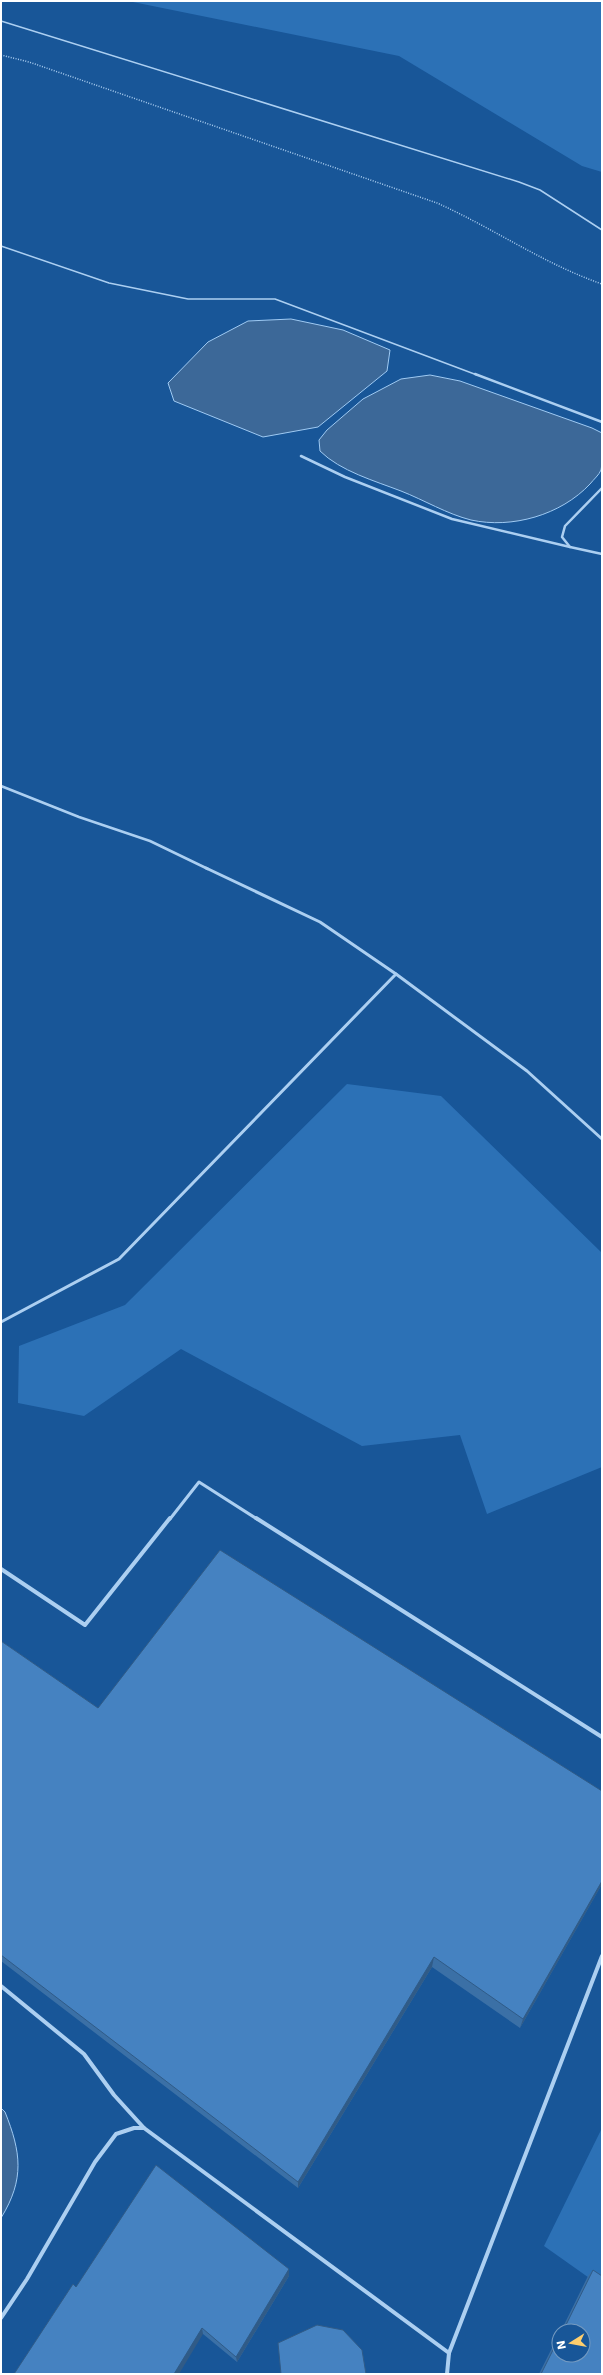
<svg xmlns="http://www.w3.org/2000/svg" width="603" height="2375" font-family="'DejaVu Sans',sans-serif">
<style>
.green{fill:#2c71b6}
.water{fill:#3c6898;stroke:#9fcaf3}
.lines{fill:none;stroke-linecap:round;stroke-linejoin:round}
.path{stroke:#accff1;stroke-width:1.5;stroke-dasharray:1 1.5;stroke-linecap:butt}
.service-far3{stroke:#accff1;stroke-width:1.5}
.service-far2{stroke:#accff1;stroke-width:2.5}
.service-far1{stroke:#accff1;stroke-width:3}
.service{stroke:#accff1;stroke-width:4}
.wall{fill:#3b70a6}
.shaded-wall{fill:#305b87}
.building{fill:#4582c1;stroke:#305b87}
</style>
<rect width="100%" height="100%" fill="#185698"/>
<g class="green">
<path d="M 128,1 L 602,1 L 602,172 L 582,166 L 399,56 Z"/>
<path d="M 347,1084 L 441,1096 L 602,1253 L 602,1467 L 487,1514 L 460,1435 L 362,1446 L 181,1349 L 84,1416 L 18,1403 L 19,1346 L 125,1305 Z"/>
<path d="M 602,2128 L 602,2287 L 544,2246 Z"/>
</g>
<g class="water">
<path d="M 291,319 L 343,330 L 390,350 L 387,371 L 318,427 L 263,437 L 174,401 L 168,383 L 208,342 L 248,321 Z"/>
<path d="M 430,375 L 460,381 L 592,428 L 602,433 C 602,443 603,461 601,470 C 599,475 594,479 590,484 C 561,515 512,529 471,520 C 447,514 424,500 401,491 C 375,481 340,471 320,451 L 319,440 L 327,430 L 363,399 L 401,379 Z"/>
<path d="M 1,2108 L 5,2112 C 21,2152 25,2179 1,2218 Z"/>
</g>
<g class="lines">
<path class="path" d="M 1,55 L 29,62 L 437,203 C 493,228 544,264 602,284"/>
<g class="service-far3">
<path d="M 1,21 L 519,182 L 540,190 L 602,230"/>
<path d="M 1,246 L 109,283 L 188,299 L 275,299 L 477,375"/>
</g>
<g class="service-far2">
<path d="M 475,374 L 602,422"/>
<path d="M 301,456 L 345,477 L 452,519 L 570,547"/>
<path d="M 602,488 L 565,526 L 562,537 L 570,547 L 602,554"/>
<path d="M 1,786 L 79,817 L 150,841 L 208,869"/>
</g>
<g class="service-far1">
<path d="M 396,974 L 527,1071 L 602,1139"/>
<path d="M 1,1322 L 119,1259 L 396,974 L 320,922 L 206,868"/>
<path d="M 170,1519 L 199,1482 L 257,1519"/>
</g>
<g class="service">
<path d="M 256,1518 L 602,1737"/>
<path d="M 1,1569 L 85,1625 L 170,1518"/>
<path d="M 1,1986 L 84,2054 L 114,2095 L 144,2128"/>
<path d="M 1,2318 L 27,2279 L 95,2162 L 116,2134 L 134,2128 L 144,2128 L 449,2353"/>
<path d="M 447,2374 L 449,2353 L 602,1956"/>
</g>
</g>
<g class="wall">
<path d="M 1,1641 L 98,1708 L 602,1884 L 520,2028 L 432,1967 L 298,2188 L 1,1961 Z"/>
<path d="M 593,2270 L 602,2374 L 539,2374 L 559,2334 L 559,2355 L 583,2331 L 561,2331 L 588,2276 Z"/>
<path d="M 289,2276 L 237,2362 L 203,2334 L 76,2287 Z"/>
</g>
<g class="shaded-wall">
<path d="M 602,1881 L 602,1884 L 520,2028 L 523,2019 Z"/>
<path d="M 434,1957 L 432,1967 L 298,2188 L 298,2182 Z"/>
<path d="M 289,2269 L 289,2276 L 237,2362 L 236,2357 Z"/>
<path d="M 202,2328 L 203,2334 L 179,2374 L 174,2374 Z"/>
</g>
<g class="building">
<path d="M 220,1550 L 602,1791 L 602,1881 L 523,2019 L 434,1957 L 298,2182 L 1,1955 L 1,1641 L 98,1708 Z"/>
<path d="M 156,2165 L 289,2269 L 236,2357 L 202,2328 L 174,2374 L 14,2374 L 73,2284 L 76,2287 Z"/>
<path d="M 593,2270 L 602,2276 L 602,2374 L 541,2374 L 559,2338 L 559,2355 L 583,2355 L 583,2331 L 563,2331 Z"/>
<path d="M 317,2325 L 343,2330 L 362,2350 L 366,2374 L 281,2374 L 278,2343 Z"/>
</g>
<rect width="603" height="2375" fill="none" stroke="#ffffff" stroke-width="4"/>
<g transform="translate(571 2343) rotate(259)"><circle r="19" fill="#185698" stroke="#749ac1"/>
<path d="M0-3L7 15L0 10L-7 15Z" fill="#ffce6d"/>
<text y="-6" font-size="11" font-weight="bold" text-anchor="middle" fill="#ffffff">N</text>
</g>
</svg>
